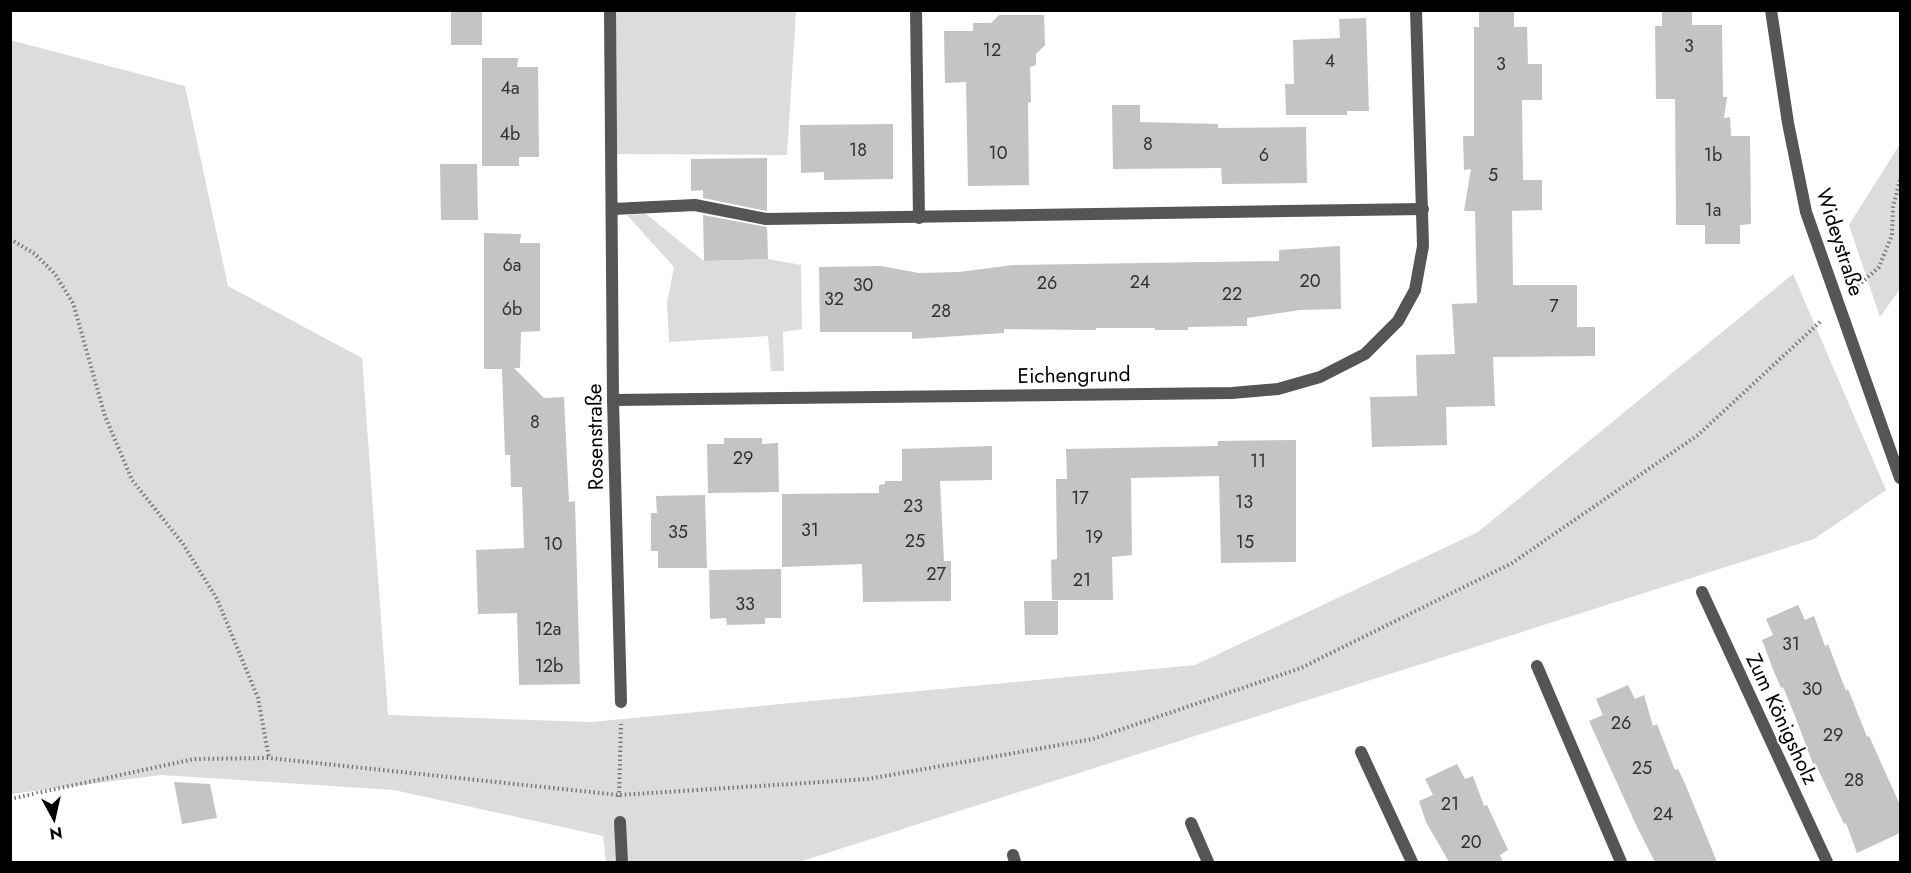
<svg xmlns="http://www.w3.org/2000/svg" width="1911" height="873" font-family="Jost,sans-serif">
<style>
.green{fill:#dcdcdc}
.building{fill:#c4c4c4}
.lines{fill:none;stroke-linecap:round;stroke-linejoin:round}
.path{stroke:#777;stroke-width:4;stroke-dasharray:1.5 3;stroke-linecap:butt}
.minor{stroke:#555;stroke-width:12}
.labels{text-anchor:middle;stroke-width:4.5;stroke-linejoin:round;paint-order:stroke}
.number-label{font-size:18px;fill:#313131}
.street-label{font-size:21px;fill:#000;stroke:#fff}
</style>
<rect width="100%" height="100%" fill="#fff"/>
<g class="green">
<path d="M 610,11 L 796,11 L 787,155 L 612,154 Z"/>
<path d="M 10,40 L 185,86 L 228,286 L 362,358 L 388,715 L 591,722 L 1195,665 L 1478,532 L 1793,274 L 1886,490 L 1814,539 L 799,862 L 606,862 L 603,836 L 394,790 L 161,775 L 11,794 Z"/>
<path d="M 1900,144 L 1900,289 L 1880,317 L 1849,225 Z"/>
<path d="M 646,214 L 704,261 L 768,259 L 801,265 L 802,329 L 783,332 L 784,371 L 771,371 L 768,336 L 669,342 L 667,303 L 674,267 L 627,215 Z"/>
</g>
<g class="building">
<rect x="451" y="10" width="31" height="35"/>
<path d="M 1479,10 L 1514,10 L 1514,27 L 1527,27 L 1528,64 L 1542,64 L 1542,100 L 1522,100 L 1523,180 L 1542,180 L 1542,210 L 1512,211 L 1513,285 L 1577,285 L 1577,327 L 1595,327 L 1595,356 L 1493,357 L 1495,406 L 1446,407 L 1447,445 L 1372,447 L 1370,397 L 1417,396 L 1416,355 L 1455,354 L 1452,304 L 1477,303 L 1475,211 L 1464,211 L 1471,169 L 1464,170 L 1463,136 L 1474,136 L 1474,27 L 1479,27 Z"/>
<path d="M 1662,10 L 1692,10 L 1692,25 L 1722,25 L 1723,97 L 1727,97 L 1724,118 L 1730,117 L 1731,136 L 1750,136 L 1751,224 L 1740,225 L 1740,244 L 1705,244 L 1705,225 L 1676,225 L 1675,99 L 1656,99 L 1655,26 L 1662,26 Z"/>
<path d="M 999,15 L 1044,15 L 1045,45 L 1036,54 L 1036,65 L 1030,67 L 1031,102 L 1028,103 L 1029,185 L 968,186 L 966,82 L 945,83 L 944,31 L 973,31 L 973,23 L 991,23 Z"/>
<path d="M 1366,18 L 1369,111 L 1347,111 L 1347,115 L 1286,115 L 1285,84 L 1294,84 L 1293,40 L 1340,38 L 1339,19 Z"/>
<path d="M 482,58 L 518,58 L 517,67 L 538,67 L 539,157 L 519,157 L 519,166 L 482,166 Z"/>
<path d="M 1112,105 L 1140,105 L 1140,122 L 1218,124 L 1218,128 L 1306,127 L 1307,183 L 1222,184 L 1221,168 L 1113,169 Z"/>
<path d="M 893,124 L 893,179 L 824,180 L 824,172 L 801,173 L 800,125 Z"/>
<path d="M 767,158 L 767,211 L 703,198 L 703,190 L 691,191 L 691,159 Z"/>
<path d="M 440,164 L 477,164 L 478,220 L 441,220 Z"/>
<path d="M 703,215 L 767,227 L 768,259 L 704,261 Z"/>
<path d="M 484,233 L 521,234 L 520,243 L 540,243 L 540,331 L 521,332 L 520,368 L 514,368 L 544,398 L 564,397 L 569,502 L 575,501 L 580,684 L 519,685 L 517,613 L 478,614 L 476,550 L 524,548 L 522,487 L 511,487 L 510,455 L 505,455 L 502,369 L 484,369 Z"/>
<path d="M 1340,246 L 1341,309 L 1300,310 L 1247,318 L 1247,326 L 1188,327 L 1188,330 L 1155,330 L 1155,328 L 1096,328 L 1096,330 L 1004,329 L 1004,333 L 912,339 L 912,332 L 820,332 L 819,267 L 881,266 L 919,273 L 959,272 L 1013,265 L 1279,261 L 1279,250 Z"/>
<path d="M 724,438 L 762,438 L 762,444 L 778,443 L 779,492 L 708,493 L 707,444 L 724,444 Z"/>
<path d="M 1296,440 L 1296,562 L 1221,563 L 1219,476 L 1131,478 L 1132,555 L 1112,557 L 1113,600 L 1052,600 L 1051,560 L 1057,559 L 1056,479 L 1067,479 L 1066,449 L 1218,446 L 1218,441 Z"/>
<path d="M 992,446 L 992,480 L 940,481 L 944,561 L 951,561 L 951,601 L 863,602 L 862,564 L 782,567 L 782,494 L 879,493 L 879,485 L 885,484 L 885,481 L 902,481 L 902,449 Z"/>
<path d="M 705,495 L 707,568 L 658,568 L 658,551 L 651,551 L 651,513 L 657,513 L 656,496 Z"/>
<path d="M 781,569 L 781,618 L 765,618 L 765,624 L 727,625 L 726,618 L 710,619 L 709,570 Z"/>
<path d="M 1024,601 L 1058,601 L 1058,635 L 1025,635 Z"/>
<path d="M 1798,605 L 1805,620 L 1814,616 L 1825,646 L 1828,644 L 1846,691 L 1848,689 L 1867,737 L 1869,736 L 1900,805 L 1900,833 L 1857,853 L 1846,823 L 1844,824 L 1815,763 L 1813,764 L 1795,716 L 1783,687 L 1781,688 L 1774,672 L 1762,640 L 1773,635 L 1766,619 Z"/>
<path d="M 1628,685 L 1635,699 L 1644,695 L 1653,726 L 1657,724 L 1675,770 L 1678,769 L 1686,786 L 1717,862 L 1655,862 L 1637,827 L 1589,721 L 1603,715 L 1596,699 Z"/>
<path d="M 1457,764 L 1465,779 L 1473,776 L 1484,806 L 1487,805 L 1508,850 L 1500,855 L 1503,862 L 1449,862 L 1426,822 L 1419,801 L 1433,795 L 1425,779 Z"/>
<path d="M 174,782 L 210,784 L 217,818 L 182,824 Z"/>
</g>
<g class="lines">
<g class="path">
<path d="M 10,239 L 35,254 L 55,274 L 73,303 L 105,416 L 132,480 L 183,544 L 217,599 L 258,698 L 269,758"/>
<path d="M 1858,286 L 1879,267 L 1892,235 L 1893,207 L 1900,180"/>
<path d="M 619,797 L 621,724"/>
<path d="M 10,799 L 194,759 L 269,758 L 619,795 L 868,779 L 1093,739 L 1301,668 L 1512,563 L 1698,435 L 1820,322"/>
</g>
<g class="minor">
<path d="M 610,10 L 613,400 L 621,702"/>
<path d="M 916,10 L 919,218"/>
<path d="M 1771,10 L 1788,123 L 1806,212 L 1900,478"/>
<path d="M 613,209 L 695,205 L 766,219 L 1423,209"/>
<path d="M 613,400 L 1232,393 L 1278,389 L 1320,377 L 1365,354 L 1398,321 L 1415,290 L 1423,246 L 1416,10"/>
<path d="M 1702,592 L 1827,862"/>
<path d="M 1537,666 L 1621,862"/>
<path d="M 1361,752 L 1412,862"/>
<path d="M 620,822 L 622,862"/>
<path d="M 1191,823 L 1208,862"/>
<path d="M 1013,855 L 1015,862"/>
</g>
</g>
<g class="labels">
<g class="number-label">
<text x="1689" y="52">3</text>
<text x="992" y="56">12</text>
<text x="1330" y="67">4</text>
<text x="1501" y="70">3</text>
<text x="510" y="94">4a</text>
<text x="510" y="140">4b</text>
<text x="1148" y="150">8</text>
<text x="858" y="156">18</text>
<text x="998" y="159">10</text>
<text x="1264" y="161">6</text>
<text x="1713" y="161">1b</text>
<text x="1493" y="181">5</text>
<text x="1713" y="216">1a</text>
<text x="512" y="271">6a</text>
<text x="1310" y="287">20</text>
<text x="1140" y="288">24</text>
<text x="1047" y="289">26</text>
<text x="863" y="291">30</text>
<text x="1232" y="300">22</text>
<text x="834" y="305">32</text>
<text x="1554" y="312">7</text>
<text x="512" y="315">6b</text>
<text x="941" y="317">28</text>
<text x="535" y="428">8</text>
<text x="743" y="464">29</text>
<text x="1258" y="467">11</text>
<text x="1080" y="504">17</text>
<text x="1244" y="508">13</text>
<text x="913" y="512">23</text>
<text x="810" y="536">31</text>
<text x="678" y="538">35</text>
<text x="1094" y="543">19</text>
<text x="915" y="547">25</text>
<text x="1245" y="548">15</text>
<text x="553" y="550">10</text>
<text x="936" y="580">27</text>
<text x="1082" y="586">21</text>
<text x="745" y="610">33</text>
<text x="548" y="635">12a</text>
<text x="1791" y="650">31</text>
<text x="549" y="672">12b</text>
<text x="1812" y="695">30</text>
<text x="1621" y="729">26</text>
<text x="1833" y="741">29</text>
<text x="1642" y="774">25</text>
<text x="1854" y="786">28</text>
<text x="1450" y="810">21</text>
<text x="1663" y="820">24</text>
<text x="1471" y="848">20</text>
</g>
<g class="street-label">
<text transform="translate(1840 242) rotate(72)" y="7">Wideystraße</text>
<text transform="translate(1074 375) rotate(-1)" y="7">Eichengrund</text>
<text transform="translate(595 437) rotate(-91)" y="7">Rosenstraße</text>
<text transform="translate(1782 719) rotate(65)" y="7">Zum Königsholz</text>
</g>
</g>
<rect width="1911" height="873" fill="none" stroke="#000000" stroke-width="24"/>
<g transform="translate(54 819) rotate(172)" stroke="#ffffff" stroke-width="4.5" paint-order="stroke">
<path d="M0-4.5L10 22L0 15L-10 22Z" fill="#000000"/>
<text y="-9" font-size="16" font-weight="bold" text-anchor="middle" fill="#000000">N</text>
</g>
</svg>
